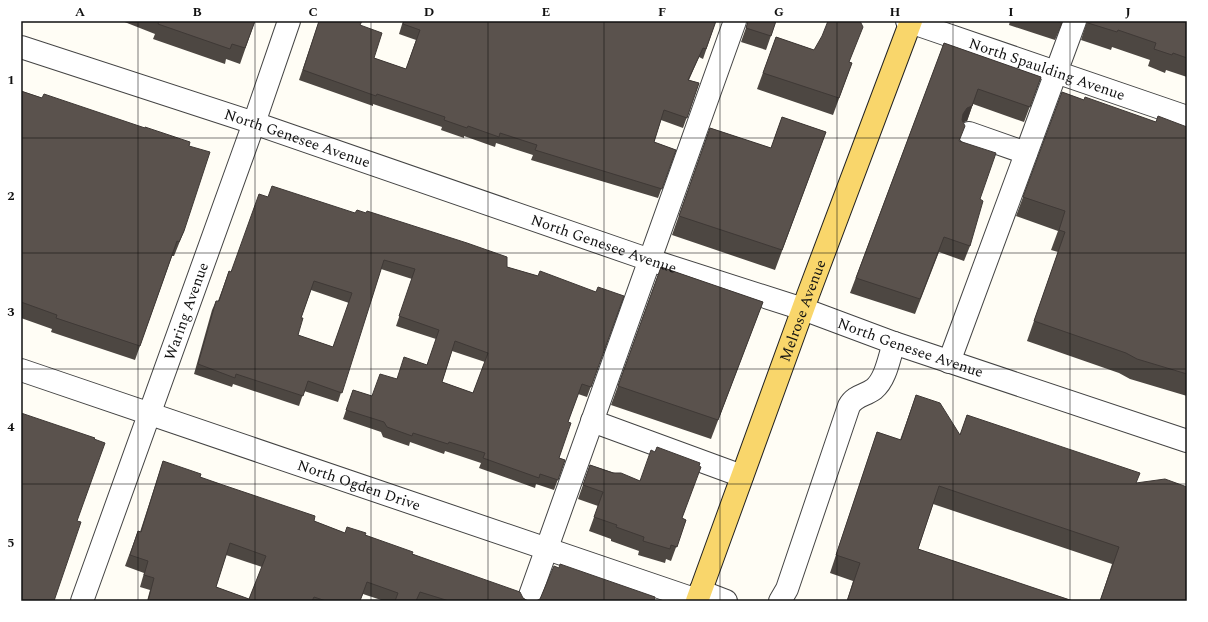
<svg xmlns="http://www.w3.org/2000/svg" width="1208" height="622" font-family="Spectral,serif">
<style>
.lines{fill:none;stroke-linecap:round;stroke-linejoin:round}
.minor-casing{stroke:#444;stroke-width:24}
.major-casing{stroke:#222;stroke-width:24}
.minor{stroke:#fff;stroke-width:22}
.major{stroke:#f9d66b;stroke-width:22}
.wall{fill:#4d4742;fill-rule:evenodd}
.shaded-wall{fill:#3f3936}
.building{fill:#5a524d;stroke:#3f3936;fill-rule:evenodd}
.grid{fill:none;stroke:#111;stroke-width:1;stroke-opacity:0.55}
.labels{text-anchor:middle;stroke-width:4;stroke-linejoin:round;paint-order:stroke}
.street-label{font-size:15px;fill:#111;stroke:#fff}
.neatline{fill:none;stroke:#111;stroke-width:1.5}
.grid-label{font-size:13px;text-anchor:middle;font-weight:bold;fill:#111}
</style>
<rect width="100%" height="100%" fill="#fffdf5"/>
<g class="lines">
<g class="minor-casing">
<g id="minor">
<path id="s1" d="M 907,21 L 1187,117"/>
<path id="s2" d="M 21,47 L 254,123 L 650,260 L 803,309 L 894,343 L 1187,441"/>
<path d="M 969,133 L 1026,153"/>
<path d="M 949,362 L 1075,21"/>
<path id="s3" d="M 21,370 L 697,600"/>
<path d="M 592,421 L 742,476"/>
<path d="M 700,591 L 726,601"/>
<path id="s4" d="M 82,601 L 254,123 L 289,21"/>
<path d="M 528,601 L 735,21"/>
<path d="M 780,601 L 787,589 L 849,406 C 855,395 865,396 874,389 C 886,379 889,358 894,343"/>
</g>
</g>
<g class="major-casing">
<g id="major">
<path id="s5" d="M 697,601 L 808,295 L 911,21"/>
</g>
</g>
<use href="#minor" class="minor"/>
<use href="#major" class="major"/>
</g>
<g class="wall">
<path d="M 122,21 L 255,21 L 240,64 L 226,59 L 225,64 L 153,39 L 155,34 Z"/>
<path d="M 319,21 L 360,25 L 374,58 L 406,69 L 416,40 L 399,34 L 403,21 L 716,21 L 703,59 L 699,57 L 689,80 L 699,83 L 683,128 L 661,120 L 654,142 L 676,150 L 658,198 L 531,160 L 533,155 L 496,143 L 495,147 L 464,136 L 464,138 L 441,130 L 442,127 L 373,104 L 373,106 L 299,80 Z"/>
<path d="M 747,21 L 776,21 L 766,50 L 741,42 L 747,25 Z"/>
<path d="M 1010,21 L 1063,21 L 1055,40 L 1009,25 Z"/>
<path d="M 1087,21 L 1187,21 L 1187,77 L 1166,70 L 1165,73 L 1148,66 L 1150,60 L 1112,47 L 1111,50 L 1081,40 Z"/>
<path d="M 776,37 L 852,63 L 833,115 L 757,89 Z"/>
<path d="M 944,43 L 1041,77 L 1024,122 L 973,104 L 967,121 L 963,122 L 959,141 L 980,199 L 970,246 L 964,261 L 939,252 L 915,314 L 850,293 Z"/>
<path d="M 21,91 L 189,146 L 184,231 L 174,256 L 172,256 L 135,360 L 51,332 L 52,329 L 21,318 Z"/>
<path d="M 1062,92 L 1084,100 L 1156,122 L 1187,127 L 1187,396 L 1130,379 L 1119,373 L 1027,341 L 1058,252 L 1051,250 L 1058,231 L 1016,216 Z"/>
<path d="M 782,117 L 826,132 L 775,270 L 672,235 L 710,128 L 771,148 Z"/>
<path d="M 268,197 L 507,267 L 538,276 L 596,292 L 624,296 L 587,397 L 578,394 L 568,422 L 559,458 L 565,460 L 554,490 L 536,484 L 535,488 L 479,468 L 481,463 L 445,451 L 444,454 L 410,442 L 409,446 L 383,437 L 381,432 L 343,419 L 353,390 L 372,396 L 396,379 L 427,365 L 436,339 L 396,326 L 412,279 L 381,269 L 338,402 L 304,391 L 299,406 L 233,384 L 232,387 L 194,374 L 212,310 L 216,301 L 218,301 L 229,271 L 231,272 ZM 311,290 L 349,303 L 333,347 L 298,335 L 301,318 ZM 452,351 L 485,362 L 473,393 L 442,382 Z"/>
<path d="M 661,267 L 763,302 L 711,439 L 611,405 Z"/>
<path d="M 916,395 L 960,435 L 967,415 L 1136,483 L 1187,601 L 1100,601 L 1112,564 L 933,504 L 918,549 L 1073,601 L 847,601 L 853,581 L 830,573 L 877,432 L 900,440 Z"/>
<path d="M 655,452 L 699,466 L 682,518 L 686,520 L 671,561 L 666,559 L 665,563 L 638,555 L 639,551 L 611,541 L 611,539 L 589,531 L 598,506 L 578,499 L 590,465 L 640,481 Z"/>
<path d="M 163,461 L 200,477 L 314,521 L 345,533 L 365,535 L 523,598 L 528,601 L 384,601 L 363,594 L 360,601 L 147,601 L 150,590 L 140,587 L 144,573 L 125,566 L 138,531 L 140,532 ZM 226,555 L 262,567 L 249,599 L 216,587 Z"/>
</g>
<g class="shaded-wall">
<path d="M 1062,21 L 1063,21 L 1055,40 Z"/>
<path d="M 978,89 L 967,121 L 961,123 L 963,114 Z"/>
</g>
<g class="building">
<path d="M 159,21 L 255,21 L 245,48 L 232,44 L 230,49 L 158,24 Z"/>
<path d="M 319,21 L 362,21 L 360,25 L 382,33 L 374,58 L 406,69 L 420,30 L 403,24 L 404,21 L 716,21 L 706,49 L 703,48 L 688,80 L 699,83 L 687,118 L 664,110 L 654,142 L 676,150 L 662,189 L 535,150 L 537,145 L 500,133 L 499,137 L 468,126 L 467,128 L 444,120 L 445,117 L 377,94 L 376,96 L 303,70 Z"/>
<path d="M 748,21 L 776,21 L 771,36 L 746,28 Z"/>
<path d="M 828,21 L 860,21 L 863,27 L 849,62 L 852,63 L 839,98 L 763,73 L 776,37 L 814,50 L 822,36 Z"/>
<path d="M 1056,21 L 1062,21 L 1061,23 Z"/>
<path d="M 1088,21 L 1187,21 L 1187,58 L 1173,53 L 1172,55 L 1154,49 L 1156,43 L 1118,30 L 1117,32 L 1088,23 Z"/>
<path d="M 944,43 L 1041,77 L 1030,107 L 978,89 L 972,106 L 967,108 L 963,114 L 962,120 L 965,126 L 959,141 L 996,153 L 980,199 L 983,201 L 970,246 L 944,237 L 920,299 L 856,278 Z"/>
<path d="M 21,91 L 42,98 L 44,94 L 145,128 L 145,127 L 190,142 L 189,146 L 210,152 L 184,231 L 179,242 L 177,241 L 140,346 L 56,318 L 57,315 L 21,302 Z"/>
<path d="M 1062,92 L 1084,100 L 1085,97 L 1156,122 L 1158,116 L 1187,127 L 1187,374 L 1137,359 L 1126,353 L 1034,321 L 1065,232 L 1059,230 L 1065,211 L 1023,197 Z"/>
<path d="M 782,117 L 826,132 L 782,250 L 679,216 L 710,128 L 771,148 Z"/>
<path d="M 272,186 L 355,213 L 357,210 L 366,213 L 367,211 L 467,243 L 507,257 L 507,267 L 538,276 L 540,271 L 596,292 L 598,287 L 624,296 L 591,387 L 582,384 L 568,422 L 571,423 L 559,458 L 565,460 L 558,480 L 540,474 L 539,478 L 483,458 L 485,453 L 449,442 L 448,444 L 413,433 L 412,436 L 387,427 L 384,422 L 346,410 L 353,390 L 372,396 L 380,374 L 397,379 L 404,357 L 427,365 L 439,330 L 399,316 L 415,269 L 384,260 L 342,393 L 308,381 L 303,396 L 236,374 L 235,378 L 198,364 L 216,301 L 219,301 L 229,271 L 231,272 L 259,194 L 268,197 ZM 314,281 L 352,293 L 333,347 L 298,335 L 303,318 L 301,318 ZM 455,341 L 488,353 L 473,393 L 442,382 Z"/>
<path d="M 661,267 L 763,302 L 718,420 L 618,386 Z"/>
<path d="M 916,395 L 940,403 L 960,435 L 967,415 L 1140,473 L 1136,483 L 1165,479 L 1187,487 L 1187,601 L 1100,601 L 1119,547 L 939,486 L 918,549 L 1073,601 L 847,601 L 860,563 L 836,555 L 877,432 L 901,440 Z"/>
<path d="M 21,413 L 95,438 L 94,439 L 105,443 L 77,521 L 81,522 L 54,601 L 21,601 Z"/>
<path d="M 657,447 L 700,463 L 699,466 L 701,467 L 682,518 L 686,520 L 677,547 L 671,545 L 670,549 L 643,541 L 644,537 L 616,527 L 617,525 L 594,517 L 603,492 L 583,485 L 590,465 L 613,473 L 621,473 L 640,481 L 651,450 L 655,452 Z"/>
<path d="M 163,461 L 201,474 L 200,477 L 223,485 L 315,516 L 314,521 L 345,533 L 347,527 L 366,533 L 365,535 L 413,552 L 412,554 L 520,592 L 523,598 L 528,601 L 449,601 L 420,592 L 416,601 L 395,601 L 398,593 L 367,582 L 360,601 L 326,601 L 314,597 L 312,601 L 148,601 L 154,578 L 144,575 L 148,561 L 130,555 L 138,531 L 141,532 ZM 230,543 L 266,556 L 249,599 L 216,587 Z"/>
<path d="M 560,564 L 655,597 L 654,601 L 536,601 L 540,599 L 554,566 L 559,568 Z"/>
</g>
<path class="grid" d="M 138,21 L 138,601M 255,21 L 255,601M 371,21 L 371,601M 488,21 L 488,601M 604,21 L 604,601M 720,21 L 720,601M 837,21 L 837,601M 953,21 L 953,601M 1070,21 L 1070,601M 21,138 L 1187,138M 21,253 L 1187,253M 21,369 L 1187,369M 21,484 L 1187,484"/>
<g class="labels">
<g class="street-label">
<text dy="5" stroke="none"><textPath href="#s1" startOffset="148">North Spaulding Avenue</textPath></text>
<text dy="5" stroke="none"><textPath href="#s2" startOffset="291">North Genesee Avenue</textPath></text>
<text dy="5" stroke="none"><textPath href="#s2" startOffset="615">North Genesee Avenue</textPath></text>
<text dy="5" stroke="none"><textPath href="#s4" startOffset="308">Waring Avenue</textPath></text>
<text dy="5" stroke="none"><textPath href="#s5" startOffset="309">Melrose Avenue</textPath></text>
<text dy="5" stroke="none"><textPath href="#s2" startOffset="939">North Genesee Avenue</textPath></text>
<text dy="5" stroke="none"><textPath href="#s3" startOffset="357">North Ogden Drive</textPath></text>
</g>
</g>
<rect width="1208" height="622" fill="none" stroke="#ffffff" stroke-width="44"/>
<rect x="22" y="22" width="1164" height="578" class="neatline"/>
<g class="grid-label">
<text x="80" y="16">A</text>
<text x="197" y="16">B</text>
<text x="313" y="16">C</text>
<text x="429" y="16">D</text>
<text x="546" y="16">E</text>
<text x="662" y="16">F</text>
<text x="779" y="16">G</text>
<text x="895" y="16">H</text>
<text x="1011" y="16">I</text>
<text x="1128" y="16">J</text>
<text x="11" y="84">1</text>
<text x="11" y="200">2</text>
<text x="11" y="316">3</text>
<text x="11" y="431">4</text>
<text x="11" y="547">5</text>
</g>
</svg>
